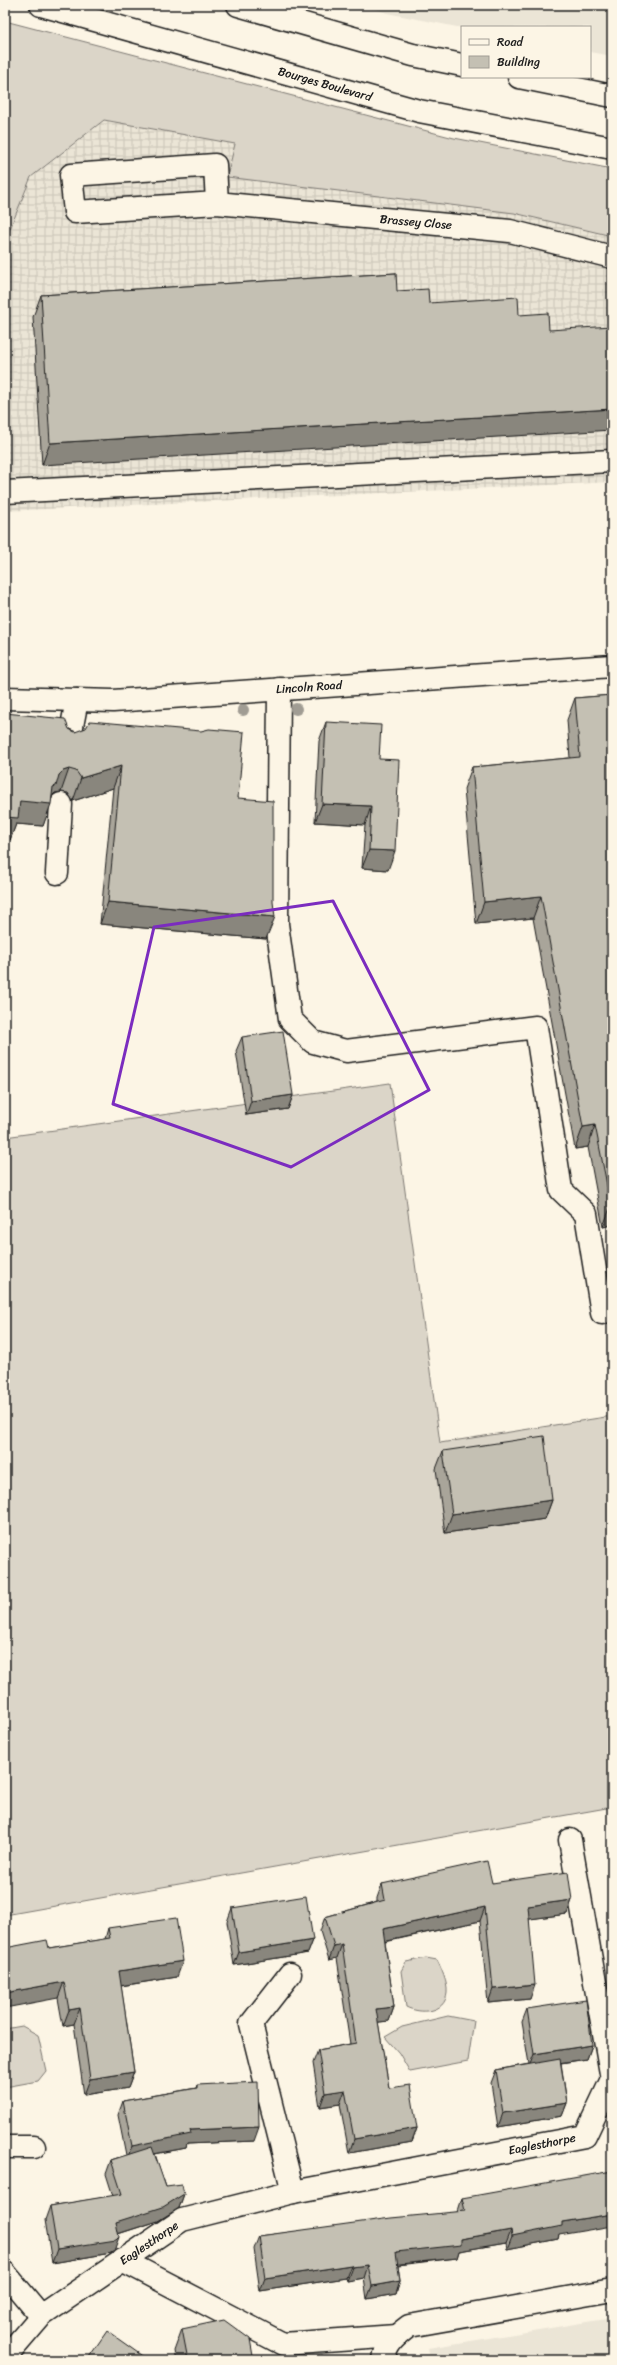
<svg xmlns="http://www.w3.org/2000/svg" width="617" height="2365" font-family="Sriracha,sans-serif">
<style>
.built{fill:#ebe5d6}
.industrial{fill:url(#industrial-grid)}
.grass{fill:#dbd5c8;stroke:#7c7872}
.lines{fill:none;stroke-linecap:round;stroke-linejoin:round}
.minor-casing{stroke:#1c1c1c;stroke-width:25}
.major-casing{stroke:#1c1c1c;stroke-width:25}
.minor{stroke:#fcf5e5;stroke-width:22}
.major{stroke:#fcf5e5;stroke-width:22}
.tree{fill:#a09c93}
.wall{fill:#a9a59a;stroke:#1c1c1c}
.shaded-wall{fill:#89867d;stroke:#1c1c1c}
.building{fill:#c4c0b3;stroke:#1c1c1c}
.marked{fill:none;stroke:#7b2cbf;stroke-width:3;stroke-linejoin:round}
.labels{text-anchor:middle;stroke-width:3;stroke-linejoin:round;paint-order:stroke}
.street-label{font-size:12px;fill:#1c1c1c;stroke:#fcf5e5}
</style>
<defs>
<pattern id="industrial-grid" width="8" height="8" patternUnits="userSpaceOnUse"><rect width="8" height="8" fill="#ebe5d6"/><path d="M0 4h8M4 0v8" fill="none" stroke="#c9c4b7"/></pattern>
</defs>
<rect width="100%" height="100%" fill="#fcf5e5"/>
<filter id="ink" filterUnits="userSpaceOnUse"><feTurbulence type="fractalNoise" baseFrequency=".025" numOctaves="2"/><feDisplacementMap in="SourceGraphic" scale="8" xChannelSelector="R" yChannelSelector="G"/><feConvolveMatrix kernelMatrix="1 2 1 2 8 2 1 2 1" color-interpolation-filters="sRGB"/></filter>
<g filter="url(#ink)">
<g class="built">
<path d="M 362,5 L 612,5 L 612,56 L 590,52 L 590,27 L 462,28 L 387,13 Z"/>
<path d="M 612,2318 L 612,2360 L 430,2360 L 428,2348 Z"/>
</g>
<path class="industrial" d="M 104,120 L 236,144 L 227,177 L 514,213 L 612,236 L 612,482 L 5,511 L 5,241 L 31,177 Z"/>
<g class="grass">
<path d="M 5,21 L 454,138 L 612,169 L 612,236 L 514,213 L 227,177 L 235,144 L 104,120 L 31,177 L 5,241 Z"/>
<path d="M 390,1083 L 440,1443 L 612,1416 L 612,1807 L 5,1915 L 5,1137 Z"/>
<path d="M 426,1958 L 437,1960 C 441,1968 448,1983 447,1993 C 445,2014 420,2014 406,2007 L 401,1971 L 406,1962 Z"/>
<path d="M 448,2016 L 474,2021 L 468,2061 L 410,2072 L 399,2053 L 385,2037 L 402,2027 Z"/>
<path d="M 22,2026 L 38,2035 L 46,2071 L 38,2081 L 5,2087 L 5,2029 Z"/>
</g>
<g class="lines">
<g class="minor-casing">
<g id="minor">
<path d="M 217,203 L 215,165 L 71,175 L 75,212 L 217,203 L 510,231 L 612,257"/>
<path d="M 5,492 L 612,461"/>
<path d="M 279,689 L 277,924 L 290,1019 L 313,1042 L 346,1051 L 536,1027 L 561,1190 L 586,1214 L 602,1313"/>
<path d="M 5,698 L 113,701 L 612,666"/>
<path d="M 69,742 L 77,700"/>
<path d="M 57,873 L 61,804"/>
<path d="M 290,1974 L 251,2024 L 293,2192"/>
<path d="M 5,2147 L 34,2147"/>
<path d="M 122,2260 L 283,2344 L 396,2336"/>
<path d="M 5,2273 L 41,2316"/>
<path d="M 5,2358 L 41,2316 L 182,2220 L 293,2192 L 585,2136 L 612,2079 L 570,1840"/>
<path d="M 384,2360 C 385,2344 397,2335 409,2326 L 612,2290"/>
</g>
</g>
<g class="major-casing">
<g id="major">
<path d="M 41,5 L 419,111 L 612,148"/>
<path d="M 238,5 L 413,55 L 462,65"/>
<path d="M 519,77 L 612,96"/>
</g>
</g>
<use href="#minor" class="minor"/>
<use href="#major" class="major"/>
</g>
<g class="tree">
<circle cx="296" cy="709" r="6"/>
<circle cx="243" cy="710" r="6"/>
</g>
<g class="wall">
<path d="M 602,5 L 612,5 L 612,7 Z"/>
<path d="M 396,273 L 42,465 L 33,317 L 41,295 Z"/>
<path d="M 612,695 L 612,1225 L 603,1227 L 588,1147 L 575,1149 L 533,918 L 476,924 L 464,789 L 472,767 L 570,758 L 567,720 L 575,698 Z"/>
<path d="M 326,722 L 379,759 L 388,870 L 362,868 L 365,825 L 315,822 L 319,741 Z"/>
<path d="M 69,729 L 238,798 L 266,939 L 100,924 L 113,788 L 73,801 L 68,793 L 61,792 L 55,793 L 53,795 L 43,826 L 16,824 L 10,840 L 5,840 Z"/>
<path d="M 242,1037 L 293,1095 L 288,1109 L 246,1115 L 236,1051 Z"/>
<path d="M 443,1451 L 552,1500 L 545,1519 L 445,1533 L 436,1469 Z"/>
<path d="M 492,1883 L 572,1900 L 567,1914 L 529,1919 L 530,1999 L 488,2003 L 480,1921 L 385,1942 L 394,2007 L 389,2021 L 378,2022 L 389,2088 L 417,2128 L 412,2142 L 349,2153 L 340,2104 L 320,2107 L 313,2063 L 318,2050 L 350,2044 L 337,1958 L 329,1960 L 320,1931 L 325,1917 L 377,1902 L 377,1898 L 382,1884 Z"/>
<path d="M 232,1908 L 313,1940 L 308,1953 L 234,1965 L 227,1922 Z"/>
<path d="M 108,1928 L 177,1977 L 121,1986 L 134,2072 L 128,2088 L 84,2095 L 74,2024 L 63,2026 L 49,1948 L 105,1939 Z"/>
<path d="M 527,2009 L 592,2045 L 587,2059 L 561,2063 L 567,2103 L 562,2116 L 498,2127 L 491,2083 L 496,2070 L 529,2064 L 522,2022 Z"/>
<path d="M 197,2085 L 254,2141 L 187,2144 L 186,2148 L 155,2154 L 166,2187 L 184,2194 L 179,2208 L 158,2221 L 118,2234 L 114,2251 L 111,2253 L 52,2263 L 45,2220 L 50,2206 L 113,2196 L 106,2174 L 111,2160 L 126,2155 L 118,2115 L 123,2101 L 196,2088 Z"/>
<path d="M 462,2198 L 559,2235 L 558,2239 L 507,2249 L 506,2243 L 459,2251 L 457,2258 L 398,2265 L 400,2281 L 396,2294 L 367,2299 L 364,2278 L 347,2281 L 346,2278 L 260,2291 L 254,2249 L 259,2236 L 458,2212 L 458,2211 Z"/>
<path d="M 182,2329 L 253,2356 L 259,2360 L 176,2360 L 174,2351 Z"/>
</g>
<g class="shaded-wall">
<path d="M 612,409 L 612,430 L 42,465 L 50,443 Z"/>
<path d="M 121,766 L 113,788 L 73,801 L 81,778 Z"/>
<path d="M 69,769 L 61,792 L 55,793 L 53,795 L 50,804 L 51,804 L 43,826 L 16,824 L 10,840 L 5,840 L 5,817 L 20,801 L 53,787 L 59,775 L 63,771 Z"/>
<path d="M 322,804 L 371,806 L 365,825 L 315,822 Z"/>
<path d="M 369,850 L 395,851 L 388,870 L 362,868 Z"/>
<path d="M 541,896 L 533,918 L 476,924 L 484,902 Z"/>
<path d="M 108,902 L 275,917 L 266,939 L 100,924 Z"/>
<path d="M 293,1095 L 288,1109 L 246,1115 L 251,1101 Z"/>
<path d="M 595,1125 L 588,1147 L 575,1149 L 583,1127 Z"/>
<path d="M 611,1205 L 612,1205 L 612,1225 L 603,1227 Z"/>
<path d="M 552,1500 L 545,1519 L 445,1533 L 452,1514 Z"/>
<path d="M 572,1900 L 567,1914 L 523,1920 L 528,1906 Z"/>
<path d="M 485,1907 L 480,1921 L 378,1943 L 383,1929 Z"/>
<path d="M 313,1940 L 308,1953 L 234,1965 L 239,1952 Z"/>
<path d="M 342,1944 L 337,1958 L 329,1960 L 334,1946 Z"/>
<path d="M 183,1961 L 177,1977 L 113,1987 L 119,1971 Z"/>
<path d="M 64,1982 L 58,1998 L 5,2008 L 5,1993 Z"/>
<path d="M 535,1985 L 530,1999 L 488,2003 L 493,1989 Z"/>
<path d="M 394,2007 L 389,2021 L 371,2023 L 376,2009 Z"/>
<path d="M 80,2008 L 74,2024 L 63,2026 L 69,2010 Z"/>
<path d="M 592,2045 L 587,2059 L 529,2067 L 534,2054 Z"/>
<path d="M 134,2072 L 128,2088 L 84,2095 L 90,2079 Z"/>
<path d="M 345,2090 L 340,2104 L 320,2107 L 325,2093 Z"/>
<path d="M 567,2103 L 562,2116 L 498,2127 L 503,2113 Z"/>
<path d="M 259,2127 L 254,2141 L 187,2144 L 186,2148 L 127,2159 L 132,2146 L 190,2130 Z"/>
<path d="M 417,2128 L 412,2142 L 349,2153 L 354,2139 Z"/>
<path d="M 184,2194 L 179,2208 L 158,2221 L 111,2236 L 116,2222 Z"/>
<path d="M 612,2214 L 612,2226 L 559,2235 L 558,2239 L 507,2249 L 512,2236 L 562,2222 Z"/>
<path d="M 511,2230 L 506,2243 L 459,2251 L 457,2258 L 391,2265 L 396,2252 L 461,2239 Z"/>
<path d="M 119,2237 L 114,2251 L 111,2253 L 52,2263 L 57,2249 Z"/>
<path d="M 351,2265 L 346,2278 L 260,2291 L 265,2278 Z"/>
<path d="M 368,2265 L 364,2278 L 347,2281 L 352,2267 Z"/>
<path d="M 400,2281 L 396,2294 L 367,2299 L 372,2286 Z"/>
</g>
<g class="building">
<path d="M 396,273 L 397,291 L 428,289 L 429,303 L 518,297 L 519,315 L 548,313 L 549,330 L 612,326 L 612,409 L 50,443 L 41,295 Z"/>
<path d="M 612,695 L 612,1205 L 611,1205 L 595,1125 L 583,1127 L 541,896 L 484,902 L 472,767 L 580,757 L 575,698 Z"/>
<path d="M 5,713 L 65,719 L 69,729 L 75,732 L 86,728 L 90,721 L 201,731 L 209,729 L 244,732 L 238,798 L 273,801 L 273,902 L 275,917 L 108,902 L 121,766 L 81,778 L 76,771 L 69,769 L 63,771 L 59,775 L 56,786 L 53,787 L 51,804 L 20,801 L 18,818 L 5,817 Z"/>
<path d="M 326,722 L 381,725 L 379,759 L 399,760 L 395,851 L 369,850 L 371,806 L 322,804 Z"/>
<path d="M 283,1031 L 293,1095 L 251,1101 L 242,1037 Z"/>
<path d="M 544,1436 L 552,1500 L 452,1514 L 443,1451 Z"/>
<path d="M 487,1861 L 492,1883 L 568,1872 L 572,1900 L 528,1906 L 535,1985 L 493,1989 L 485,1907 L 383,1929 L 394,2007 L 376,2009 L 389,2088 L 410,2085 L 417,2128 L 354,2139 L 345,2090 L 325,2093 L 318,2050 L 356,2043 L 342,1944 L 334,1946 L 325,1917 L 385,1900 L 382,1884 Z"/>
<path d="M 306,1896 L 313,1940 L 239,1952 L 232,1908 Z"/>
<path d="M 176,1918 L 183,1961 L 119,1971 L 134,2072 L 90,2079 L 80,2008 L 69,2010 L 64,1982 L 5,1993 L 5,1948 L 47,1940 L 49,1948 L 110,1938 L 108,1928 Z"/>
<path d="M 586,2000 L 592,2045 L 534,2054 L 527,2009 Z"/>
<path d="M 560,2059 L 567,2103 L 503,2113 L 496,2070 Z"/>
<path d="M 258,2082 L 259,2127 L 190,2130 L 191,2134 L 132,2146 L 123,2101 L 197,2088 L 197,2085 Z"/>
<path d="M 152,2147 L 166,2187 L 182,2185 L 184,2194 L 163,2207 L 116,2222 L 119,2237 L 116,2240 L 57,2249 L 50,2206 L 122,2194 L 111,2160 Z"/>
<path d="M 612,2171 L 612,2214 L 562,2222 L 562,2226 L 512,2236 L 511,2230 L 461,2239 L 461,2245 L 396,2252 L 400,2281 L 372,2286 L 368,2265 L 352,2267 L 351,2265 L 265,2278 L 259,2236 L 391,2218 L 465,2211 L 462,2198 Z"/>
<path d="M 224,2320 L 250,2339 L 253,2356 L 259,2360 L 188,2360 L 182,2329 Z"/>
<path d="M 107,2331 L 148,2360 L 87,2360 Z"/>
</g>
</g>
<path class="marked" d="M 333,901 L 429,1090 L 291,1167 L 113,1104 L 154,927 Z"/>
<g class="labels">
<g class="street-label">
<text transform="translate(325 84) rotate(16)" y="4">Bourges Boulevard</text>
<text transform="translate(416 222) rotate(5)" y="4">Brassey Close</text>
<text transform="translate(309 687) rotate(-4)" y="4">Lincoln Road</text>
<text transform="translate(542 2144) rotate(-11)" y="4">Eaglesthorpe</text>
<text transform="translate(149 2243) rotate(-34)" y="4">Eaglesthorpe</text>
</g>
</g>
<rect width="617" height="2365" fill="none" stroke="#fcf5e5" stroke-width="20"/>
<rect x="10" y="10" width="597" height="2345" fill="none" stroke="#1c1c1c" stroke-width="1.5" filter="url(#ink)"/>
<rect x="461" y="26" width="130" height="52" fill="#fcf5e5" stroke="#a29e95"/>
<rect x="469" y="39" width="20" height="6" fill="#fcf5e5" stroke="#a29e95"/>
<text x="497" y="46" font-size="12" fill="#1c1c1c">Road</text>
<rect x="469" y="56" width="20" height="12" fill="#c4c0b3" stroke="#a29e95"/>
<text x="497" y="66" font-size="12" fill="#1c1c1c">Building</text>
</svg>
